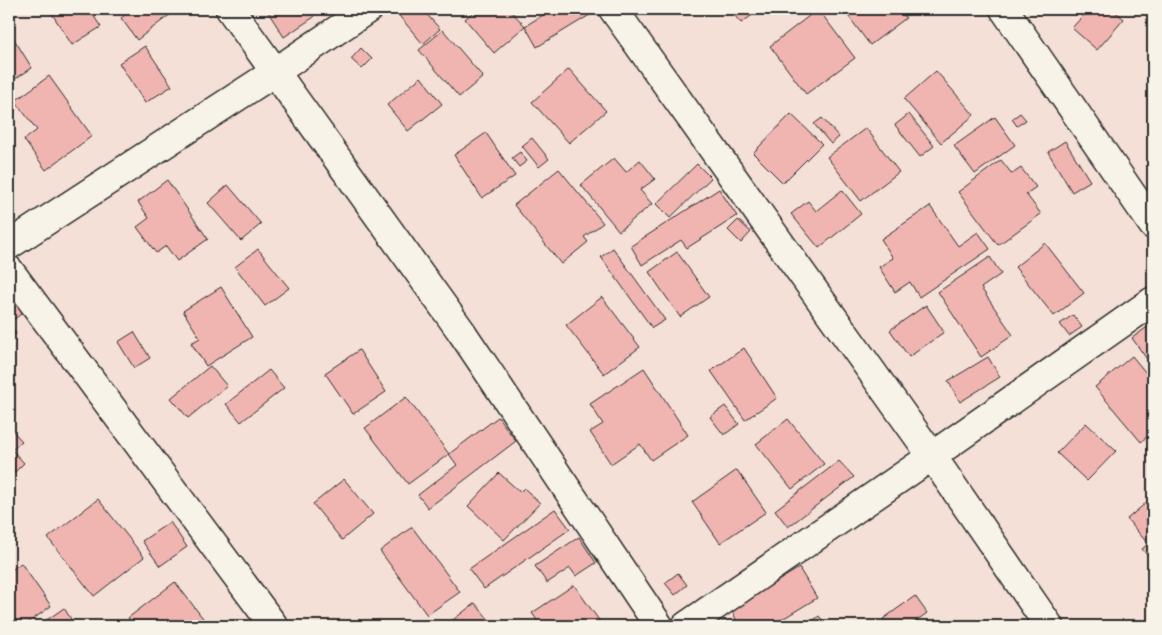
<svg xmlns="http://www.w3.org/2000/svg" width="1162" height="635" font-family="Mynerve,sans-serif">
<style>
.building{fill:#f1b5b1;stroke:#2b2b2b}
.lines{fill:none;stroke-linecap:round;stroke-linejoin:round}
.minor-casing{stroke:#2b2b2b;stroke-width:31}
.minor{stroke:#f7f3e8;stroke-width:28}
</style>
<rect width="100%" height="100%" fill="#f5e0d8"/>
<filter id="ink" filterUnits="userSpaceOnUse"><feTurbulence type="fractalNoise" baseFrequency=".02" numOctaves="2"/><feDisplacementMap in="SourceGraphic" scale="10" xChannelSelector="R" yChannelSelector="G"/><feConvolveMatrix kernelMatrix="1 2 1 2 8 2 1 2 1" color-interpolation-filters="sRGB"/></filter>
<g filter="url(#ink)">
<g class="building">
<path d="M 49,9 L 89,9 L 101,27 L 72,45 Z"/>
<path d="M 132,9 L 175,9 L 176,10 L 137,40 L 121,18 Z"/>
<path d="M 266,9 L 308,9 L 314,17 L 284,37 Z"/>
<path d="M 398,9 L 422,9 L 440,29 L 423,44 L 395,11 Z"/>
<path d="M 477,9 L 509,9 L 525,26 L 494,53 L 465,19 Z"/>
<path d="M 553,9 L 590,9 L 593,13 L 537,47 L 525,26 Z"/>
<path d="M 729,9 L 761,9 L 741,23 Z"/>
<path d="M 818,9 L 855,58 L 806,94 L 770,46 Z"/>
<path d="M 843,9 L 899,9 L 906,18 L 870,45 Z"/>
<path d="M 1089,9 L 1112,9 L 1124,19 L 1097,50 L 1072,28 Z"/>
<path d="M 443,30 L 483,77 L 459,97 L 419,50 Z"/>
<path d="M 9,31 L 32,68 L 9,83 Z"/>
<path d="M 145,46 L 172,86 L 145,103 L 119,63 Z"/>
<path d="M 361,48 L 372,59 L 362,69 L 351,59 Z"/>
<path d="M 569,69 L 606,111 L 569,143 L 532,102 Z"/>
<path d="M 936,71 L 974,115 L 941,143 L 904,99 Z"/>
<path d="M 49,76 L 92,136 L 46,170 L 24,140 L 37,130 L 15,101 Z"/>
<path d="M 421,77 L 442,104 L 408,131 L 387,105 Z"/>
<path d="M 1020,113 L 1026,120 L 1017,126 L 1012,119 Z"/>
<path d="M 791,114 L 822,144 L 783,183 L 753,153 Z"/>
<path d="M 909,114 L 934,146 L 920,157 L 895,125 Z"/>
<path d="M 995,117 L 1015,145 L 975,174 L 954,146 Z"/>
<path d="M 822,118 L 839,137 L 831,144 L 814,124 Z"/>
<path d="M 866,128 L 899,172 L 861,201 L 827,157 Z"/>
<path d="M 486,133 L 515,176 L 482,198 L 454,155 Z"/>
<path d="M 532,138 L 549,159 L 539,167 L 522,146 Z"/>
<path d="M 1065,141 L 1090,181 L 1072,192 L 1048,152 Z"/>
<path d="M 520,152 L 527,161 L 519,167 L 512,158 Z"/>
<path d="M 614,158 L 626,172 L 640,160 L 655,179 L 640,190 L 652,204 L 619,231 L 581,185 Z"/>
<path d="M 1001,160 L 1012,174 L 1021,168 L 1036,187 L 1026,194 L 1041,214 L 998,245 L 958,192 Z"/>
<path d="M 697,164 L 711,178 L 670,218 L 656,204 Z"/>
<path d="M 559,169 L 603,223 L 584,237 L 588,242 L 561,264 L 514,205 Z"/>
<path d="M 167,180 L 208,239 L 177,261 L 166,246 L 156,253 L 137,227 L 149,218 L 138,202 Z"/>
<path d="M 228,185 L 261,224 L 241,241 L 208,203 Z"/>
<path d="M 719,189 L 737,216 L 687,248 L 681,240 L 642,265 L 631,246 Z"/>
<path d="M 842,190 L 861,214 L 819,248 L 791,214 L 808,201 L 816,211 Z"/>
<path d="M 930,206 L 958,246 L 978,232 L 990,249 L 919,297 L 910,282 L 895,292 L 879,267 L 893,258 L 881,239 Z"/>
<path d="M 738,220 L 751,232 L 741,243 L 728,230 Z"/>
<path d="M 1045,243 L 1084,293 L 1054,316 L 1015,267 Z"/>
<path d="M 613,248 L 665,320 L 652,328 L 601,257 Z"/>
<path d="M 258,249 L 289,288 L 265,306 L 235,267 Z"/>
<path d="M 677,252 L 709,297 L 680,317 L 649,272 Z"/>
<path d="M 990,257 L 1001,274 L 981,288 L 1013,335 L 981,357 L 938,292 Z"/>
<path d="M 221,287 L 252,337 L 206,366 L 191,343 L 200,338 L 183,311 Z"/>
<path d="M 9,288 L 25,311 L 9,323 L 16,334 L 9,339 Z"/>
<path d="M 602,297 L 640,347 L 604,374 L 566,325 Z"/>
<path d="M 926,305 L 944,332 L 909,357 L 890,330 Z"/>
<path d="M 1073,315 L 1082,327 L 1069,336 L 1060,324 Z"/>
<path d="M 1153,323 L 1153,363 L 1151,365 L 1132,338 Z"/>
<path d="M 134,332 L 150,358 L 134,368 L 118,342 Z"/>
<path d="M 744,348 L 777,398 L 745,420 L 711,371 Z"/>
<path d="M 359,350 L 386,392 L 353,414 L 325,373 Z"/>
<path d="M 1132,356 L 1151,379 L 1153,378 L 1153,431 L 1141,442 L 1095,387 Z"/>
<path d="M 988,357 L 1000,377 L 960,402 L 948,381 Z"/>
<path d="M 210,366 L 227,386 L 188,418 L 171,398 Z"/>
<path d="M 644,368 L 688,435 L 651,460 L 640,444 L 611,464 L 590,432 L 603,424 L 590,404 Z"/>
<path d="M 269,370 L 284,388 L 241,422 L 226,404 Z"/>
<path d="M 406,397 L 449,454 L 408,484 L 365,428 Z"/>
<path d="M 725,406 L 739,424 L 724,435 L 710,417 Z"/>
<path d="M 498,417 L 516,441 L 428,508 L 418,495 L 457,465 L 449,454 Z"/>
<path d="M 788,419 L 824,464 L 792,489 L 756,444 Z"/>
<path d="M 1086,423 L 1116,451 L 1087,481 L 1057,453 Z"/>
<path d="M 9,427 L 22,441 L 12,450 L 24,463 L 9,478 Z"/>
<path d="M 839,461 L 854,477 L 788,527 L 775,510 Z"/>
<path d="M 737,470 L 766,512 L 720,543 L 692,502 Z"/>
<path d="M 499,473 L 520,492 L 524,488 L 540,503 L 504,540 L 468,506 Z"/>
<path d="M 344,479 L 373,514 L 342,540 L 313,504 Z"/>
<path d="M 98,499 L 144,557 L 94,596 L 48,538 Z"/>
<path d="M 1147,502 L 1153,509 L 1153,562 L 1142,549 L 1148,544 L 1127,519 Z"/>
<path d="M 555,509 L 570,529 L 484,589 L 469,569 Z"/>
<path d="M 170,522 L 187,547 L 160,566 L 142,541 Z"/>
<path d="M 412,527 L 460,592 L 427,615 L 380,551 Z"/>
<path d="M 579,537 L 596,563 L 576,576 L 570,568 L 547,583 L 535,566 Z"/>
<path d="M 21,563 L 51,606 L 24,626 L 11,626 L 9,623 L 9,572 Z"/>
<path d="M 799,568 L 817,598 L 771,626 L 740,626 L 731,610 Z"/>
<path d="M 678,573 L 687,585 L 675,595 L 665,583 Z"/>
<path d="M 175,582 L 209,626 L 135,626 L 128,618 Z"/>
<path d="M 574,585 L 603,626 L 541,626 L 532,613 Z"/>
<path d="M 915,596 L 927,613 L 909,626 L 888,626 L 883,619 Z"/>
<path d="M 475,603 L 490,621 L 483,626 L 445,626 Z"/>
<path d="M 64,608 L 74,624 L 71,626 L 38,626 Z"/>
<path d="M 819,616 L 827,626 L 806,626 Z"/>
<path d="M 725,620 L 729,626 L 716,626 Z"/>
</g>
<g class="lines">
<g class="minor-casing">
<g id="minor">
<path d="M 230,9 L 461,331 L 659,626"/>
<path d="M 613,9 L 932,456 L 1049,626"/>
<path d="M 1004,9 L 1153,225"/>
<path d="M 9,245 L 275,72 L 368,9"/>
<path d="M 9,270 L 274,626"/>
<path d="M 686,626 L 932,456 L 1153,301"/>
</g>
</g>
<use href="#minor" class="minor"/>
</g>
</g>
<rect width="1162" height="635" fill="none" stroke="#f7f3e8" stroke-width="30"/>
<rect x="15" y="15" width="1132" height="605" fill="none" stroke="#2b2b2b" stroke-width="2" filter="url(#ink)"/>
</svg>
